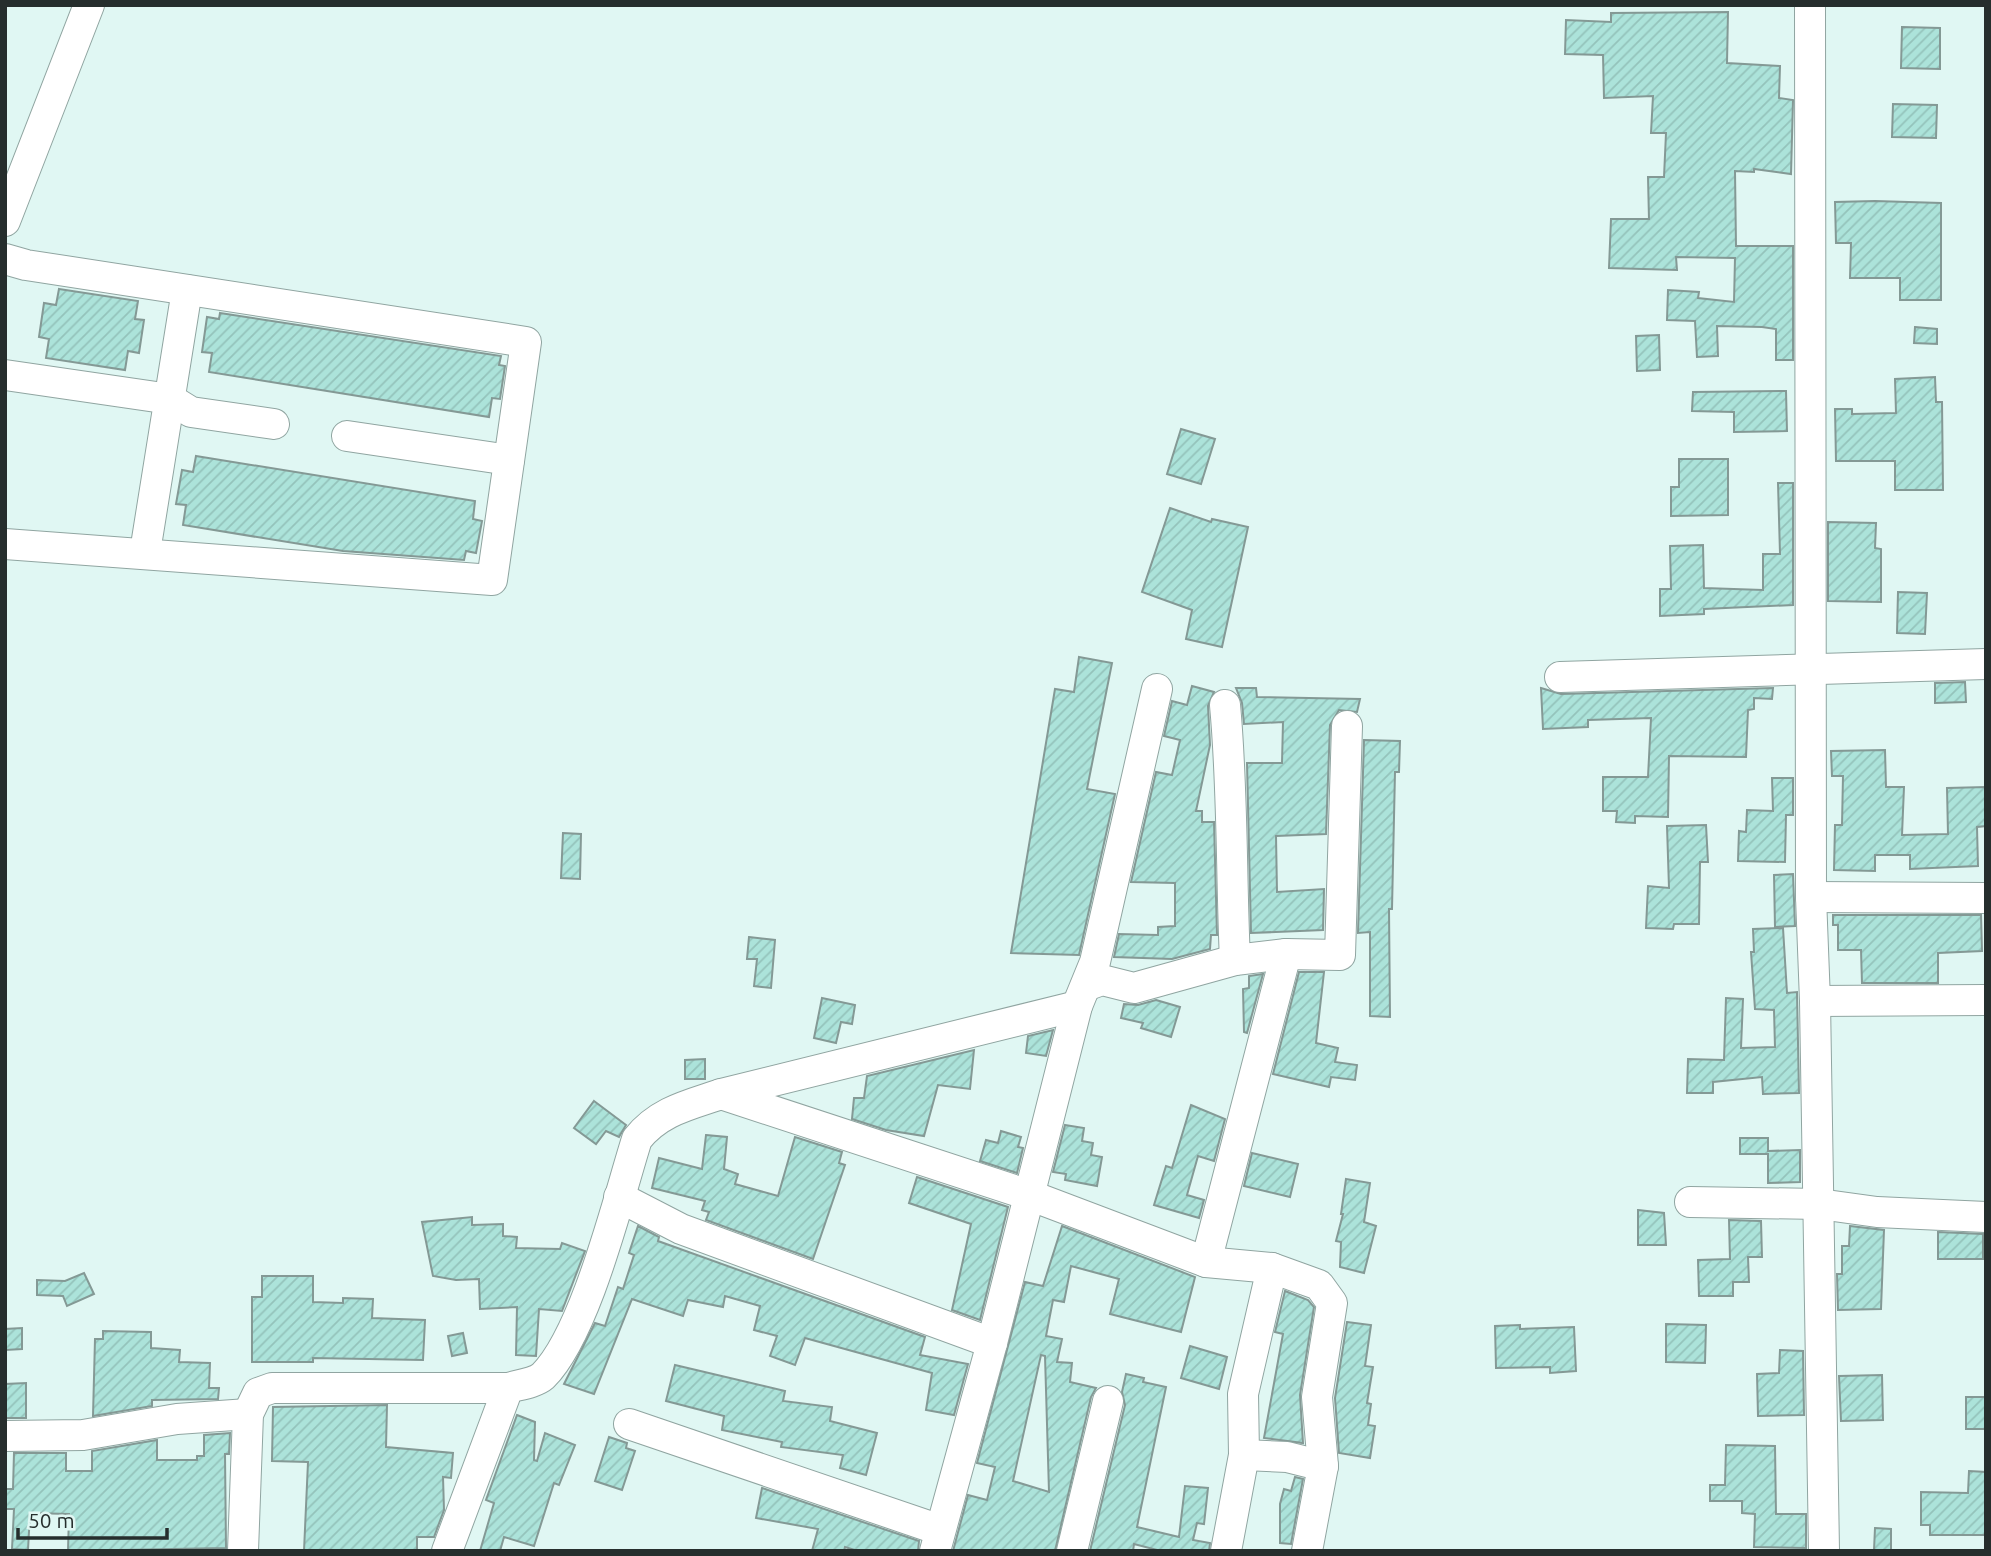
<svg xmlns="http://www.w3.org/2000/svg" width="1991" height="1556" font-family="Ubuntu,sans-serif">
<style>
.building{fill:url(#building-hatch);stroke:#849995;stroke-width:2;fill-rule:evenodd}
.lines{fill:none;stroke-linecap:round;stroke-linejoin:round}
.minor-casing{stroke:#90a5a1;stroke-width:32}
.minor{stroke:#fff;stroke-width:30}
</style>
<defs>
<pattern id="building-hatch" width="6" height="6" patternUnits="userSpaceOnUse" patternTransform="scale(1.75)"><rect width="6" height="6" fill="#ace3da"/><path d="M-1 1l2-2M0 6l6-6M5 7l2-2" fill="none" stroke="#94c3bb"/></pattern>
</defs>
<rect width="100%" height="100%" fill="#e0f7f3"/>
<g class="building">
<path d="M 1728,12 L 1727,63 L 1780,66 L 1779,98 L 1793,100 L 1791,174 L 1754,169 L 1754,172 L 1735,171 L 1736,246 L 1793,246 L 1793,360 L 1776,360 L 1776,329 L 1762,327 L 1717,326 L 1718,356 L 1697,357 L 1695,321 L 1667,320 L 1668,290 L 1699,292 L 1698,298 L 1734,302 L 1735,258 L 1676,257 L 1677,270 L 1609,268 L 1611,219 L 1649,219 L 1648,177 L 1664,177 L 1666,133 L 1651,133 L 1653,96 L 1604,98 L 1603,55 L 1565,54 L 1566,20 L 1611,22 L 1611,13 Z"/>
<path d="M 1902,27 L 1940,28 L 1940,69 L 1901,68 Z"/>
<path d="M 1893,104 L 1937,105 L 1936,138 L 1892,137 Z"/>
<path d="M 1875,201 L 1941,203 L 1941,300 L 1900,300 L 1900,278 L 1850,278 L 1851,243 L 1836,243 L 1835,202 Z"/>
<path d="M 59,289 L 138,301 L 135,319 L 144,320 L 139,353 L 128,351 L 125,370 L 46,358 L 49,339 L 39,337 L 44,303 L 56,305 Z"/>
<path d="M 220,313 L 501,356 L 499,365 L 505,366 L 500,399 L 492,398 L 489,417 L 209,372 L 212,353 L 202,352 L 207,317 L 219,319 Z"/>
<path d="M 1915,327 L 1937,329 L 1937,344 L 1914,343 Z"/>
<path d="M 1659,335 L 1660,370 L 1637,371 L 1636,336 Z"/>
<path d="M 1935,377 L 1936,402 L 1942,402 L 1943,490 L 1895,490 L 1895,461 L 1836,461 L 1835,409 L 1852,409 L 1852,414 L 1896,413 L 1895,379 Z"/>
<path d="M 1786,391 L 1787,431 L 1734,432 L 1734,412 L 1692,411 L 1693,392 Z"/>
<path d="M 1181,429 L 1215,439 L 1201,484 L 1167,474 Z"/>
<path d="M 196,456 L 475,501 L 473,519 L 482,521 L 476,553 L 466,551 L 464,560 L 343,551 L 183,525 L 186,505 L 176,504 L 182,470 L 193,472 Z"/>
<path d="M 1679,459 L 1728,459 L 1728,515 L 1671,516 L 1671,487 L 1679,487 Z"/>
<path d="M 1778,483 L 1793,483 L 1793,605 L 1704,609 L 1704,614 L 1660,616 L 1660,589 L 1671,589 L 1670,546 L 1703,545 L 1704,588 L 1763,590 L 1763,554 L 1780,554 Z"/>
<path d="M 1170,508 L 1211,522 L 1212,519 L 1248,527 L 1222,647 L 1186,639 L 1192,610 L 1142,592 Z"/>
<path d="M 1828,522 L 1876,523 L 1875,548 L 1881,549 L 1881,602 L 1828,601 Z"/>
<path d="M 1898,592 L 1927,593 L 1925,634 L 1897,633 Z"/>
<path d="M 1079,657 L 1112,663 L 1087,789 L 1115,794 L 1079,955 L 1011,953 L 1055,689 L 1074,692 Z"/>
<path d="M 1965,682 L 1966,702 L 1935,703 L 1935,683 Z"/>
<path d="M 1192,686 L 1214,692 L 1208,706 L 1210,745 L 1196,811 L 1202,811 L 1202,822 L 1214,822 L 1217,935 L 1211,935 L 1210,949 L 1172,959 L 1114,957 L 1119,934 L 1158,935 L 1158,927 L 1175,926 L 1175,883 L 1131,882 L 1156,772 L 1172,775 L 1180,740 L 1164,736 L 1172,701 L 1187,705 Z"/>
<path d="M 1236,688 L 1256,688 L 1257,697 L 1360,699 L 1357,712 L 1339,710 L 1330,725 L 1326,834 L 1276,836 L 1277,892 L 1324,889 L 1323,930 L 1251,933 L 1247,763 L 1282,763 L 1283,722 L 1244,724 L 1242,703 Z"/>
<path d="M 1541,688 L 1561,694 L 1773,688 L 1772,699 L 1754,698 L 1754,709 L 1748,710 L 1746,757 L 1669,756 L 1668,817 L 1635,816 L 1635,823 L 1616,822 L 1617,811 L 1603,811 L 1603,777 L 1648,777 L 1651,718 L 1588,720 L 1588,727 L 1543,729 Z"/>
<path d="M 1364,740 L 1400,741 L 1399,772 L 1395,772 L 1392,909 L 1389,909 L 1390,1017 L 1370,1016 L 1370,932 L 1358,933 Z"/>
<path d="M 1885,750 L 1886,787 L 1904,787 L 1902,835 L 1948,834 L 1947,788 L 1986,787 L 1986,826 L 1977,827 L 1978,866 L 1910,869 L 1910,855 L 1875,855 L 1875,871 L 1834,870 L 1835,825 L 1842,825 L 1843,776 L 1832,776 L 1831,751 Z"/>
<path d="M 1772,778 L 1793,778 L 1793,815 L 1786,815 L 1785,862 L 1738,861 L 1739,831 L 1746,832 L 1747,810 L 1773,811 Z"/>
<path d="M 1706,825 L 1708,862 L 1700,862 L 1699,924 L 1674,924 L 1673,929 L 1646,928 L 1648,886 L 1669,888 L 1667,826 Z"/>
<path d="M 563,833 L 581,834 L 580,879 L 561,878 Z"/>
<path d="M 1793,874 L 1795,926 L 1775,927 L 1774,875 Z"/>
<path d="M 1833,915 L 1981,915 L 1982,951 L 1938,953 L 1938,983 L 1862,983 L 1861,950 L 1838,950 L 1838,925 L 1833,925 Z"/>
<path d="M 1783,928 L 1787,993 L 1797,992 L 1799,1093 L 1763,1094 L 1762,1077 L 1713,1082 L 1713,1093 L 1687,1093 L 1688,1059 L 1724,1060 L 1726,998 L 1743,999 L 1741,1048 L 1775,1047 L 1774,1010 L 1755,1009 L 1751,952 L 1754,952 L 1753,929 Z"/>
<path d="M 749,937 L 775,940 L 771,988 L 754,986 L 757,959 L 747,959 Z"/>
<path d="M 1299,972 L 1324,972 L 1316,1043 L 1338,1048 L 1335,1062 L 1357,1065 L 1355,1080 L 1331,1077 L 1329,1087 L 1273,1074 Z"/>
<path d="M 1263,974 L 1247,1033 L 1244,1032 L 1243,989 L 1249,988 L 1249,976 Z"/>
<path d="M 822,998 L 855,1005 L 852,1024 L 841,1022 L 836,1043 L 814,1038 Z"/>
<path d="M 1156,1000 L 1180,1007 L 1171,1037 L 1141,1028 L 1143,1023 L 1121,1018 L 1124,1004 L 1138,1005 Z"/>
<path d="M 1053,1030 L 1046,1056 L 1026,1053 L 1028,1036 Z"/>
<path d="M 974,1050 L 970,1089 L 938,1085 L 924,1136 L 886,1130 L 852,1119 L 854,1098 L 864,1098 L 867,1076 Z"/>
<path d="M 705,1059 L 705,1079 L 685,1079 L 685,1060 Z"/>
<path d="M 594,1101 L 626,1125 L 619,1137 L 606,1131 L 596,1144 L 574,1128 Z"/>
<path d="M 1191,1105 L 1225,1119 L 1214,1161 L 1198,1156 L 1187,1195 L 1204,1200 L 1199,1218 L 1154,1205 L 1166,1166 L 1172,1168 Z"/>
<path d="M 1065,1125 L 1084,1128 L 1082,1141 L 1093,1143 L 1091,1155 L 1102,1157 L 1097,1186 L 1065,1180 L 1066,1174 L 1053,1172 Z"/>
<path d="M 1001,1131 L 1021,1137 L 1018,1147 L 1023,1148 L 1017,1173 L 980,1161 L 986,1140 L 998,1143 Z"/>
<path d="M 706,1135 L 727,1137 L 724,1169 L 738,1174 L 735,1184 L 778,1196 L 795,1137 L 842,1152 L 839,1163 L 845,1165 L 813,1259 L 706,1220 L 709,1212 L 702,1210 L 705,1201 L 652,1188 L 659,1158 L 702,1169 Z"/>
<path d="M 1740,1138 L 1768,1138 L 1768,1151 L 1800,1150 L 1800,1182 L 1768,1183 L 1768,1154 L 1740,1154 Z"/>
<path d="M 1252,1153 L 1298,1164 L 1290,1197 L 1244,1186 Z"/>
<path d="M 917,1177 L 1008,1207 L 980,1320 L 952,1310 L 971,1224 L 909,1203 Z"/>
<path d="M 1346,1179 L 1370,1183 L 1364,1222 L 1376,1226 L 1364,1273 L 1340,1267 L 1341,1242 L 1336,1241 L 1343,1214 L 1341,1214 Z"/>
<path d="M 1638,1210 L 1664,1213 L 1666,1245 L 1638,1245 Z"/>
<path d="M 472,1217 L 472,1225 L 503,1224 L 503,1236 L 517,1237 L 516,1248 L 560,1249 L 562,1243 L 585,1251 L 562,1311 L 539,1309 L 536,1356 L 516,1355 L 517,1307 L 480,1309 L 479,1279 L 456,1280 L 433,1276 L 422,1222 Z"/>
<path d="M 1729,1220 L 1761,1221 L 1762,1257 L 1748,1257 L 1749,1282 L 1733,1282 L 1733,1296 L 1699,1296 L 1698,1260 L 1730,1259 Z"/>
<path d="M 638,1226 L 659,1237 L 658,1241 L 925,1337 L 920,1355 L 968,1364 L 954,1415 L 926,1410 L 932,1373 L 805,1338 L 795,1365 L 770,1356 L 777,1336 L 754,1330 L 760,1306 L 725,1296 L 723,1307 L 688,1300 L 683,1316 L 632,1299 L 594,1394 L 564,1384 L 595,1323 L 605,1326 L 618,1287 L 623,1289 L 634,1255 L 629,1253 Z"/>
<path d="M 1062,1226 L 1195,1277 L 1181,1332 L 1110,1314 L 1119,1279 L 1071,1266 L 1064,1302 L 1053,1300 L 1046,1336 L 1062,1339 L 1057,1362 L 1072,1363 L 1070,1382 L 1096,1388 L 1091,1397 L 1055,1551 L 953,1551 L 968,1495 L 987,1500 L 995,1467 L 977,1463 L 1025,1282 L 1043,1286 ZM 1041,1355 L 1045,1356 L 1049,1492 L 1013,1481 Z"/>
<path d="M 1850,1226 L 1884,1230 L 1881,1309 L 1838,1310 L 1837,1274 L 1842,1274 L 1842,1246 L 1849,1246 Z"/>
<path d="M 1938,1232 L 1983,1234 L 1983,1259 L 1938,1259 Z"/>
<path d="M 84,1273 L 94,1294 L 67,1306 L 63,1296 L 37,1295 L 37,1280 L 65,1281 Z"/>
<path d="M 262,1276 L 313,1276 L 313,1302 L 343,1303 L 343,1298 L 373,1299 L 372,1318 L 425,1320 L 423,1360 L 313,1358 L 313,1362 L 252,1362 L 252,1297 L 262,1297 Z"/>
<path d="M 1285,1291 L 1308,1300 L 1314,1307 L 1300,1395 L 1303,1443 L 1264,1438 L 1283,1334 L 1275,1332 Z"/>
<path d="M 1347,1322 L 1371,1325 L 1365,1366 L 1373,1367 L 1367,1403 L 1371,1404 L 1368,1425 L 1375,1426 L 1370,1458 L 1339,1453 L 1335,1398 Z"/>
<path d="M 1666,1324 L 1706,1325 L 1705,1363 L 1666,1362 Z"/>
<path d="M 1520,1325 L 1520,1329 L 1574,1327 L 1576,1371 L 1550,1373 L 1550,1367 L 1496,1368 L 1495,1326 Z"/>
<path d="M 22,1328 L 22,1349 L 6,1350 L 5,1329 Z"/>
<path d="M 103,1331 L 151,1332 L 151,1348 L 180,1350 L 179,1362 L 210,1363 L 209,1388 L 219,1388 L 218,1399 L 152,1400 L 152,1406 L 93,1416 L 95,1339 L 103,1339 Z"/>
<path d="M 463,1333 L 467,1353 L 452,1356 L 448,1336 Z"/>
<path d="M 1190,1346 L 1227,1357 L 1219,1389 L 1181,1378 Z"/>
<path d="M 1780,1350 L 1803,1351 L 1804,1415 L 1758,1416 L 1757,1374 L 1779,1373 Z"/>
<path d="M 675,1365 L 785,1391 L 783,1401 L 832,1407 L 830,1421 L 877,1433 L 866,1475 L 840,1468 L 843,1455 L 781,1447 L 782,1442 L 722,1430 L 724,1416 L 666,1401 Z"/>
<path d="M 1126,1374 L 1144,1378 L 1143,1382 L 1166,1387 L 1137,1527 L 1179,1537 L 1185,1486 L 1208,1488 L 1204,1524 L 1197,1523 L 1193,1540 L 1210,1543 L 1209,1551 L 1161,1551 L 1134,1544 L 1133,1551 L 1090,1551 L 1125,1405 L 1122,1392 Z"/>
<path d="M 1882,1375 L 1883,1420 L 1841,1421 L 1839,1376 Z"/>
<path d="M 26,1383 L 26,1418 L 5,1418 L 5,1384 Z"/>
<rect x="1966" y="1397" width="20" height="32"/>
<path d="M 387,1405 L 386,1447 L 453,1453 L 451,1478 L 443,1477 L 444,1510 L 434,1537 L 417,1537 L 417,1551 L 304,1551 L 308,1462 L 272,1461 L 273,1407 Z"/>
<path d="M 517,1415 L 535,1422 L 534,1460 L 537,1461 L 545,1433 L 575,1445 L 559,1485 L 554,1483 L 534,1546 L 504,1537 L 500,1551 L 480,1551 L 494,1503 L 486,1500 Z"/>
<path d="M 230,1433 L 229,1454 L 225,1454 L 226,1548 L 68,1551 L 69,1514 L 30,1513 L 28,1550 L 12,1549 L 14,1509 L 5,1509 L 5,1489 L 13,1489 L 14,1453 L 66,1453 L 66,1471 L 92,1471 L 92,1451 L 157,1440 L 157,1460 L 197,1460 L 197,1456 L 204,1456 L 204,1435 Z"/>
<path d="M 609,1437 L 627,1443 L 626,1448 L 635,1451 L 622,1490 L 595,1481 Z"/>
<path d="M 1726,1445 L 1775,1446 L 1776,1514 L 1806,1514 L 1806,1548 L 1754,1547 L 1755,1514 L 1742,1513 L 1742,1501 L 1710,1501 L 1710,1485 L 1725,1485 Z"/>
<path d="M 1969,1471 L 1986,1472 L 1986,1535 L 1930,1535 L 1930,1525 L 1921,1525 L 1921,1492 L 1968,1493 Z"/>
<path d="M 1295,1477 L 1303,1479 L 1291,1544 L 1280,1543 L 1280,1504 L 1284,1489 L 1291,1491 Z"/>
<path d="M 762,1488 L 919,1541 L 918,1551 L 858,1551 L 845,1547 L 844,1551 L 812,1551 L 818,1529 L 756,1518 Z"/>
<path d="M 1875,1528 L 1891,1529 L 1891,1551 L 1874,1550 Z"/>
</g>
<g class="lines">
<g class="minor-casing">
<g id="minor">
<path d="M 1810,5 L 1811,897 L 1815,1001 L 1824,1551"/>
<path d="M 5,221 L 89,5"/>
<path d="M 5,259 L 26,265 L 526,342 L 492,580 L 5,544"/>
<path d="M 5,375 L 170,399 L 191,412 L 274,424"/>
<path d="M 347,436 L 509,460"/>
<path d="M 145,552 L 187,290"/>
<path d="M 1560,677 L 1986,664"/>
<path d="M 1225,705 C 1233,790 1231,875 1235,960"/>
<path d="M 1811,897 L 1986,898"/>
<path d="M 1088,985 L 1102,980 L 1134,988 L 1235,960 L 1286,954 L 1340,955 L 1347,726"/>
<path d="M 1815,1001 L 1986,1000"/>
<path d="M 721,1094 L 1029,1195 L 1206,1262 L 1272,1268 L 1319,1285 L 1332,1303 L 1317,1397 L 1323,1466"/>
<path d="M 619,1197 L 681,1229 L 992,1343"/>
<path d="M 1690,1202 L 1819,1204 L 1877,1212 L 1986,1217"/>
<path d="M 1206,1262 L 1286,954"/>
<path d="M 629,1424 L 940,1530"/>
<path d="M 5,1436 L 83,1435 L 177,1419 L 248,1414"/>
<path d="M 1244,1455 L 1287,1457 L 1323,1466 L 1307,1551"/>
<path d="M 243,1551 L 248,1414 L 258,1393 L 272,1388 L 508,1388"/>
<path d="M 447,1551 L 508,1388 C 518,1385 535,1383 543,1376 C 586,1333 618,1199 637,1139 C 659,1111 689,1105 721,1094 L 1077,1006"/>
<path d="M 935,1551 L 992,1343 L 1077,1006 L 1095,962 L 1157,689"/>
<path d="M 1072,1551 L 1108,1401"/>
<path d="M 1226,1551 L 1244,1455 L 1243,1394 L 1272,1268"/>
</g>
</g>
<use href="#minor" class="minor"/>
</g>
<rect width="1991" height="1556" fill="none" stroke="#262e2d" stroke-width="14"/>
<path d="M18 1528v10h149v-10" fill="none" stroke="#262e2d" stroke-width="3.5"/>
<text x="28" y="1528" font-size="21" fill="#262e2d" stroke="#e0f7f3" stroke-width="5" paint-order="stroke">50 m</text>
</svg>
